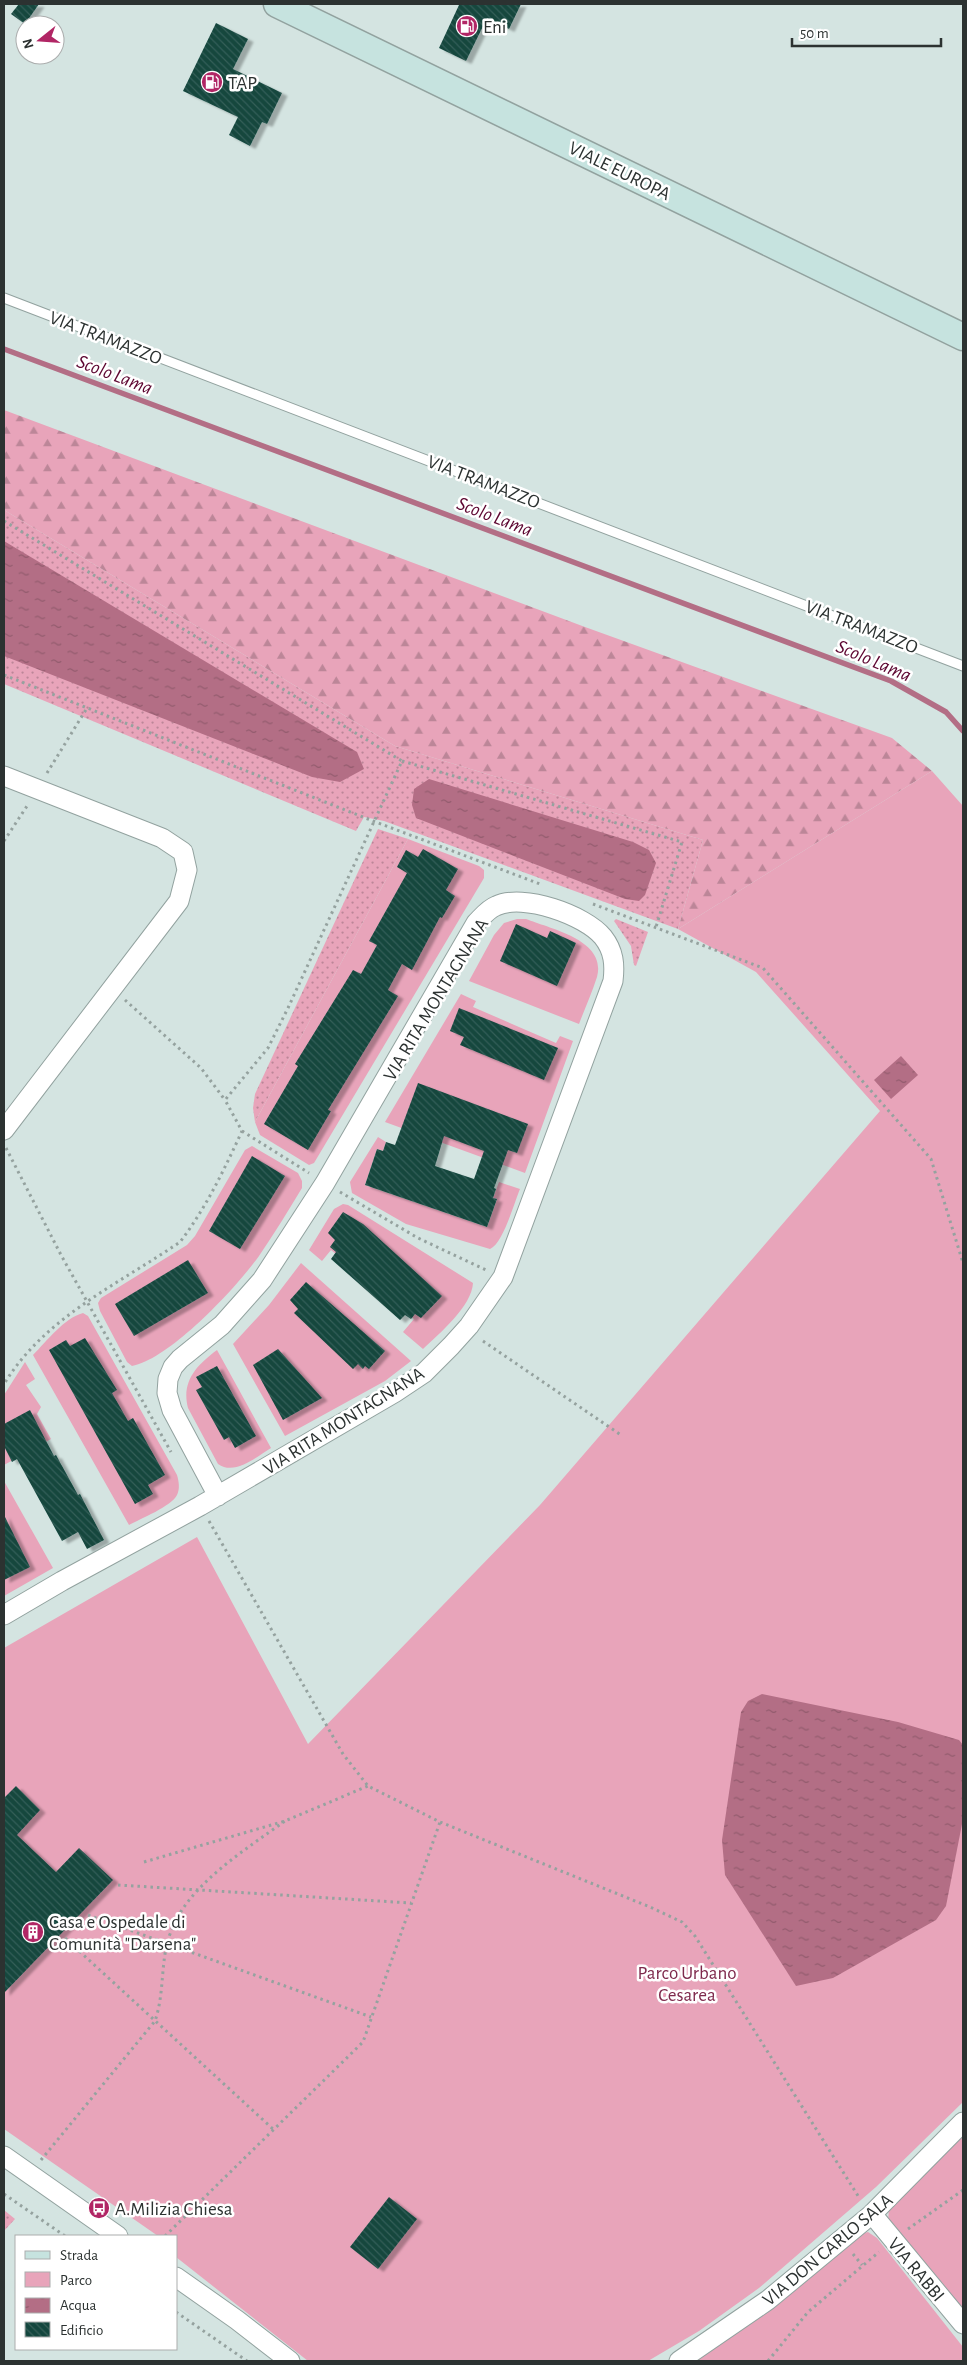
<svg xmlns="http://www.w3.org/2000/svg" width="967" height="2365" font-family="'Alegreya Sans',sans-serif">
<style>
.grass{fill:url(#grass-dots)}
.forest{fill:url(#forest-firs)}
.green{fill:#e8a4ba}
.water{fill:url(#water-ripples)}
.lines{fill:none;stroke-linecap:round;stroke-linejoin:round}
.stream{stroke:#b36e85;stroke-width:5.5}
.building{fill:url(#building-back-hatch);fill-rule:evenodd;filter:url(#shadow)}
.lane-casing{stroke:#92a29f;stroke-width:11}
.street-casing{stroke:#92a29f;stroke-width:21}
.secondary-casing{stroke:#92a29f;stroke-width:29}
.path{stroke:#95a29f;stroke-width:3;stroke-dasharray:2.5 4;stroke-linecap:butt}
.lane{stroke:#fff;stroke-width:9}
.street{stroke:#fff;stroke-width:19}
.secondary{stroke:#c6e3df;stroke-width:26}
.labels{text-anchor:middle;stroke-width:5;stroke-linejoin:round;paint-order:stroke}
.poi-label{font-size:19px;fill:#2c3231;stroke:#fff;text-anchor:start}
.street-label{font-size:19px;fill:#2c3231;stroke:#fff}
.park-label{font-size:19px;fill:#7e294c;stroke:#fff}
.water-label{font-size:20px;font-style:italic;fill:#5c0530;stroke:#fff}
</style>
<defs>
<pattern id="grass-dots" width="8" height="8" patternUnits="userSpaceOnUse" patternTransform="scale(1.25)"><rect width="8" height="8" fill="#e8a4ba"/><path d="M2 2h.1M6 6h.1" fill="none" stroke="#bc8698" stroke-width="1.8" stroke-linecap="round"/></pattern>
<pattern id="forest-firs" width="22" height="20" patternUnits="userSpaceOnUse" patternTransform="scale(1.25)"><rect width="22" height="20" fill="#e8a4ba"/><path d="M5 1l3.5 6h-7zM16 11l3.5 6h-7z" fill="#bc8698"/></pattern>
<pattern id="water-ripples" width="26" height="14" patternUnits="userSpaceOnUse" patternTransform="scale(1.25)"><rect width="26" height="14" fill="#b36e85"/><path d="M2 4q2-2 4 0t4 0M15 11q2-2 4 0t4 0" fill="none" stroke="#925b6d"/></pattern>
<pattern id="building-back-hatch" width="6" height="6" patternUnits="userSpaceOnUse" patternTransform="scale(1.25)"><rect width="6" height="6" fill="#13463e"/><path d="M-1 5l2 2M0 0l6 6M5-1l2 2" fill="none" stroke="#365f58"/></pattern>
<filter id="shadow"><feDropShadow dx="5.5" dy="3" stdDeviation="1" flood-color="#0004"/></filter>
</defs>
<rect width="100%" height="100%" fill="#d4e4e1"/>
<g class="grass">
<path d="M 4,510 L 395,746 L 703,840 L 678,929 L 384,821 L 364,817 L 356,831 L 4,684 Z"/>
<path d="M 378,829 L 408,839 L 255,1122 L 253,1108 L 255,1094 Z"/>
<path d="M 616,919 L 648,932 L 636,966 L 634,965 L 631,946 L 614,921 Z"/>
<path d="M 4,2210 L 15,2219 L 4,2231 Z"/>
</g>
<path class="forest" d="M 4,410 L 585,627 L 892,738 L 932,771 L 678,929 L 703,840 L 395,746 L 4,510 Z"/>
<g class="green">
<path d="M 932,771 L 963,806 L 963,2102 L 876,2187 L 759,2288 L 699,2331 L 648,2361 L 308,2361 L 176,2257 L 176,2236 L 158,2236 L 4,2129 L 4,1648 L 197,1537 L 308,1744 L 540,1505 L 880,1111 L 756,972 L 678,929 Z"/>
<path d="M 408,839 L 479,866 L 484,870 L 484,878 L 314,1163 L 309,1165 L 260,1135 L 255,1122 Z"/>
<path d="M 517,919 L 526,919 C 551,929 607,940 597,977 C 592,993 585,1008 579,1024 L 469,981 L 494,935 L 504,923 Z"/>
<path d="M 461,994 L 476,1001 L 473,1007 L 556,1043 L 560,1036 L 573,1041 L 525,1173 L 385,1122 Z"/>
<path d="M 378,1137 L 386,1142 L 383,1151 L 377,1149 L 365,1185 L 487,1227 L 497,1199 L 493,1198 L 499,1182 L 520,1189 C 514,1203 503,1244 490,1249 L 406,1224 L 352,1193 L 350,1182 Z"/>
<path d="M 252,1146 L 298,1173 L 302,1181 L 302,1188 C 288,1211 274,1234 259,1256 C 236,1288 170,1359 132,1366 L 127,1362 L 100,1311 L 98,1303 L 101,1298 L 187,1245 L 195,1236 L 245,1150 Z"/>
<path d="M 343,1204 L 348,1205 L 473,1283 C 472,1306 439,1334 423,1349 L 403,1332 L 414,1319 L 331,1250 L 322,1261 L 309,1250 L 334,1209 Z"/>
<path d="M 301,1263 L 411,1361 L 385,1381 L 285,1436 L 233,1344 L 269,1305 Z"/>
<path d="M 83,1313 L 88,1316 L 177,1475 C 179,1482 180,1489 177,1495 C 172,1506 140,1519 129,1525 L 33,1355 C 47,1341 64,1318 83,1313 Z"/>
<path d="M 217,1350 L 271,1448 C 256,1457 235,1476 218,1464 L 188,1408 C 181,1381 197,1365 217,1350 Z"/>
<path d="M 25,1362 L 35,1379 L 26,1385 L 41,1407 L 37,1414 L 51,1439 L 4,1465 L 4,1395 Z"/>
<path d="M 4,1481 L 53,1568 L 4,1596 Z"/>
<path d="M 963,2133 L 963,2314 L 888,2224 L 889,2206 Z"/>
<path d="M 868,2232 L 877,2238 L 963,2347 L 963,2361 L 692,2361 L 731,2337 L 858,2235 Z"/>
</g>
<g class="water">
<path d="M 4,541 L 357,752 L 364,769 L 340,782 L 312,777 L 4,656 Z"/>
<path d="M 429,779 L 633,842 L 649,850 L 656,863 L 645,895 L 639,901 L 625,899 L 416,818 L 412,805 L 414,789 Z"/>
<path d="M 901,1056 L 918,1075 L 891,1099 L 874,1080 Z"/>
<path d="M 762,1694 L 898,1722 L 959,1740 L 963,1745 L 963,1819 L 946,1906 L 936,1920 L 833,1978 L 796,1986 L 725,1875 L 722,1840 L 741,1712 L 748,1701 Z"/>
</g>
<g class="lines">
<path class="stream" d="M 4,349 L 891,681 L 946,712 L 963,731"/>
</g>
<g class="building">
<path d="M 19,4 L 39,4 L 25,24 L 11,14 Z"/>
<path d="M 456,4 L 521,4 L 509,29 L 487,18 L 466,61 L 439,48 L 459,5 Z"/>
<path d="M 216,23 L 248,39 L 233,69 L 282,93 L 267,124 L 262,122 L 250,146 L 229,135 L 238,117 L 183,91 Z"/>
<path d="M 423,849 L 458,869 L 446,890 L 455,896 L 442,918 L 440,917 L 412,970 L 402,964 L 388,990 L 398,996 L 328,1110 L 331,1111 L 308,1150 L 264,1124 L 298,1066 L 295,1064 L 353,970 L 361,974 L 377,945 L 369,941 L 407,873 L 397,867 L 406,850 L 418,857 Z"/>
<path d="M 516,924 L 547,938 L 550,931 L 576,943 L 557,986 L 500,961 Z"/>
<path d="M 459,1008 L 558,1048 L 544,1080 L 460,1045 L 464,1037 L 450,1031 Z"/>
<path d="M 418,1083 L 528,1124 L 517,1153 L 508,1150 L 494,1188 L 496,1189 L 493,1198 L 497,1199 L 487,1227 L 365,1185 L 377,1149 L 383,1151 L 386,1142 L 395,1145 ZM 444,1136 L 484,1151 L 474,1179 L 435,1166 Z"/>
<path d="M 252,1156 L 285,1176 L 240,1249 L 209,1231 Z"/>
<path d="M 343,1212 L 363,1224 L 442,1296 L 421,1318 L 415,1314 L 411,1319 L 405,1315 L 400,1320 L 331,1259 L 336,1252 L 330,1247 L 335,1240 L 328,1233 Z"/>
<path d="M 188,1260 L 208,1293 L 134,1336 L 115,1304 Z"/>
<path d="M 306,1282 L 385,1351 L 369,1369 L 365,1366 L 363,1369 L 358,1364 L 353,1369 L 294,1313 L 298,1309 L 290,1300 Z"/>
<path d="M 85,1338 L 117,1390 L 112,1393 L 128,1421 L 133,1418 L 165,1475 L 148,1485 L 153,1494 L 135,1504 L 49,1350 L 66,1340 L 70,1346 Z"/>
<path d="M 278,1349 L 322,1398 L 283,1420 L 253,1365 Z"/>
<path d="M 217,1366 L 256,1436 L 235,1448 L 229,1437 L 224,1440 L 196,1390 L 202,1387 L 196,1377 Z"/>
<path d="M 30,1410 L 54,1456 L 56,1455 L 78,1495 L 80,1494 L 104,1540 L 87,1549 L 78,1532 L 62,1541 L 17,1459 L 12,1462 L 4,1446 L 4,1424 Z"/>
<path d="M 4,1515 L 30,1567 L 4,1580 Z"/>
<path d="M 16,1786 L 40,1810 L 17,1835 L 56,1872 L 79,1848 L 113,1880 L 4,1993 L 4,1798 Z"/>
<path d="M 389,2197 L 417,2219 L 378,2269 L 350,2247 Z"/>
</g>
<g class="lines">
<g class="lane-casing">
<path id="lane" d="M 4,298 L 963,666"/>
</g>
<g class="street-casing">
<g id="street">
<path d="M 4,776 L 162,838 L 183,852 L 187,870 L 179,901 L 4,1130"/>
<path d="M 4,1615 L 62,1581 L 200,1506 L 394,1393 L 424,1373 L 451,1346 L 469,1326 L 503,1277 L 613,981 C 615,965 614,951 603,937 C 585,915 523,893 496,906 C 488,909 482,917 476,923 L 325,1183 L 262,1280 L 222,1325 L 180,1359 L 173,1367 L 168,1379 L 167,1393 L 172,1410 L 218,1496"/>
<path d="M 4,2156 L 118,2236"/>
<path d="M 872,2214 L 963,2324"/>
<path d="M 176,2277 L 237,2320 L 290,2361"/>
<path d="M 679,2361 L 768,2300 L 872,2214 L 963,2122"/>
</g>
</g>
<g class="secondary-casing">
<path id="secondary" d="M 277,4 L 963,337"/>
</g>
<g class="path">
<path d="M 4,521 L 402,761 L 288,1008 L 268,1048 L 225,1100 L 242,1131 C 224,1170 206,1208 180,1242 C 117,1285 45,1317 4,1384"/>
<path d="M 4,675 L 373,821 L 540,884"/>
<path d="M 402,761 L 682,842 L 656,927"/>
<path d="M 47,773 L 87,708"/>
<path d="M 4,841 L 27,806"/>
<path d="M 593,904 L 763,968 L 931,1159 L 963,1263"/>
<path d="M 125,1000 L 201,1068 L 225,1100"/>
<path d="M 242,1131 L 309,1173"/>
<path d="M 6,1148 L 61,1255 L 171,1452"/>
<path d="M 340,1192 L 418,1238 L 486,1270"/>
<path d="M 483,1341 L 621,1435"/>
<path d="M 209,1521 L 343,1754 L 368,1786 L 440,1822 L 650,1907 L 682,1922 L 695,1936 L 860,2199"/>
<path d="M 144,1862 L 285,1821 L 368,1786"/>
<path d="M 118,1885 L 411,1903"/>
<path d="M 88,1915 L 371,2017"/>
<path d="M 65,1938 L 273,2129"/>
<path d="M 41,2160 L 155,2021 C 165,1992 160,1961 170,1934 C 186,1886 245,1850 285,1821"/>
<path d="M 4,2194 L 65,2236"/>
<path d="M 908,2229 L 963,2190"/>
<path d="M 165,2236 L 363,2042 L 440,1822"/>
<path d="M 853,2254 L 862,2265"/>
<path d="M 176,2312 L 247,2361"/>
<path d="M 768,2361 L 808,2312 L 879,2252"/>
</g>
<use href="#lane" class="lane"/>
<use href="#street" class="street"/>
<use href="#secondary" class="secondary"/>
</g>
<defs>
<g id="fuel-disc" transform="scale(1.125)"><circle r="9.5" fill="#b12665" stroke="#fff"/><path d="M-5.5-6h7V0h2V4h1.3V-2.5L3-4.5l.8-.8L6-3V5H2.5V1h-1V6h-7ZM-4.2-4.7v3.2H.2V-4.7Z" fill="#fff"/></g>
<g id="building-disc" transform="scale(1.125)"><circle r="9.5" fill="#b12665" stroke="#fff"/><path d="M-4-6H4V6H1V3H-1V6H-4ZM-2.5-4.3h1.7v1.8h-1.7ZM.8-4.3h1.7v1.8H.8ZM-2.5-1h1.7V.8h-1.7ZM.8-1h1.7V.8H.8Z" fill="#fff"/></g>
<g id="bus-disc" transform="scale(1.125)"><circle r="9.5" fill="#b12665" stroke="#fff"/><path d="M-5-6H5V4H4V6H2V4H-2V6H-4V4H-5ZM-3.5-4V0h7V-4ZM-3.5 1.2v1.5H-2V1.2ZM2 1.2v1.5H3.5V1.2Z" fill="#fff"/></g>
</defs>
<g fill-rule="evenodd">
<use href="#fuel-disc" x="467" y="26"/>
<use href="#fuel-disc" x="212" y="82"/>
<use href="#building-disc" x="33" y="1932"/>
<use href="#bus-disc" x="99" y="2208"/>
</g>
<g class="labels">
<g class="poi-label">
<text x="483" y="33">Eni</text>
<text x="228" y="89">TAP</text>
<text x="49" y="1928">Casa e Ospedale di<tspan x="49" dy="22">Comunità "Darsena"</tspan></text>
<text x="115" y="2215">A.Milizia Chiesa</text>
</g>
<g class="street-label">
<text transform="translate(620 170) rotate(26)" y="7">VIALE EUROPA</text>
<text transform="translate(106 337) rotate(21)" y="7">VIA TRAMAZZO</text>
<text transform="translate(484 481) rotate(21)" y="7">VIA TRAMAZZO</text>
<text transform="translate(862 626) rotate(21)" y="7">VIA TRAMAZZO</text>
<text transform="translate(435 999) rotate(-59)" y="7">VIA RITA MONTAGNANA</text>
<text transform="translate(343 1420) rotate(-32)" y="7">VIA RITA MONTAGNANA</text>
<text transform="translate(827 2249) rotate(-40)" y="7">VIA DON CARLO SALA</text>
<text transform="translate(917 2269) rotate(50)" y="7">VIA RABBI</text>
</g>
<g class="park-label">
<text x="687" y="1979">Parco Urbano<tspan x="687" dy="22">Cesarea</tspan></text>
</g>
<g class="water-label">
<text transform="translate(115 374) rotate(21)" y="7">Scolo Lama</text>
<text transform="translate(495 516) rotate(21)" y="7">Scolo Lama</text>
<text transform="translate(874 660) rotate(23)" y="7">Scolo Lama</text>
</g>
</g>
<rect width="967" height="2365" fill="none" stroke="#2c3231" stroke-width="10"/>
<rect x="15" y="2235" width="162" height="115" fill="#ffffff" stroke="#abadad"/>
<rect x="25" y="2251" width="25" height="8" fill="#c6e3df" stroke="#abadad"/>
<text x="60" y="2260" font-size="15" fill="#2c3231">Strada</text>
<rect x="25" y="2272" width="25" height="15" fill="#e8a4ba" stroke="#abadad"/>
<text x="60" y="2285" font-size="15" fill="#2c3231">Parco</text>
<rect x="25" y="2298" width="25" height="15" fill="url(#water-ripples)" stroke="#abadad"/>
<text x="60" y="2310" font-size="15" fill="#2c3231">Acqua</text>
<rect x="25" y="2322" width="25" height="15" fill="url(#building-back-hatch)" stroke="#abadad"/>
<text x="60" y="2335" font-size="15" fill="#2c3231">Edificio</text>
<g transform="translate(40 40) rotate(253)"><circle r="24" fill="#ffffff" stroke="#abadad"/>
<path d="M0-4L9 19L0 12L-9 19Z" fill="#b12665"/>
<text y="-8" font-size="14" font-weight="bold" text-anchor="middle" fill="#2c3231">N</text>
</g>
<path d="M792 38v8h149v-8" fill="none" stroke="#2c3231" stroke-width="2.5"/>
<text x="800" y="38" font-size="15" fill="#2c3231" stroke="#ffffff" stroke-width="4" paint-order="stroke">50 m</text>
</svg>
